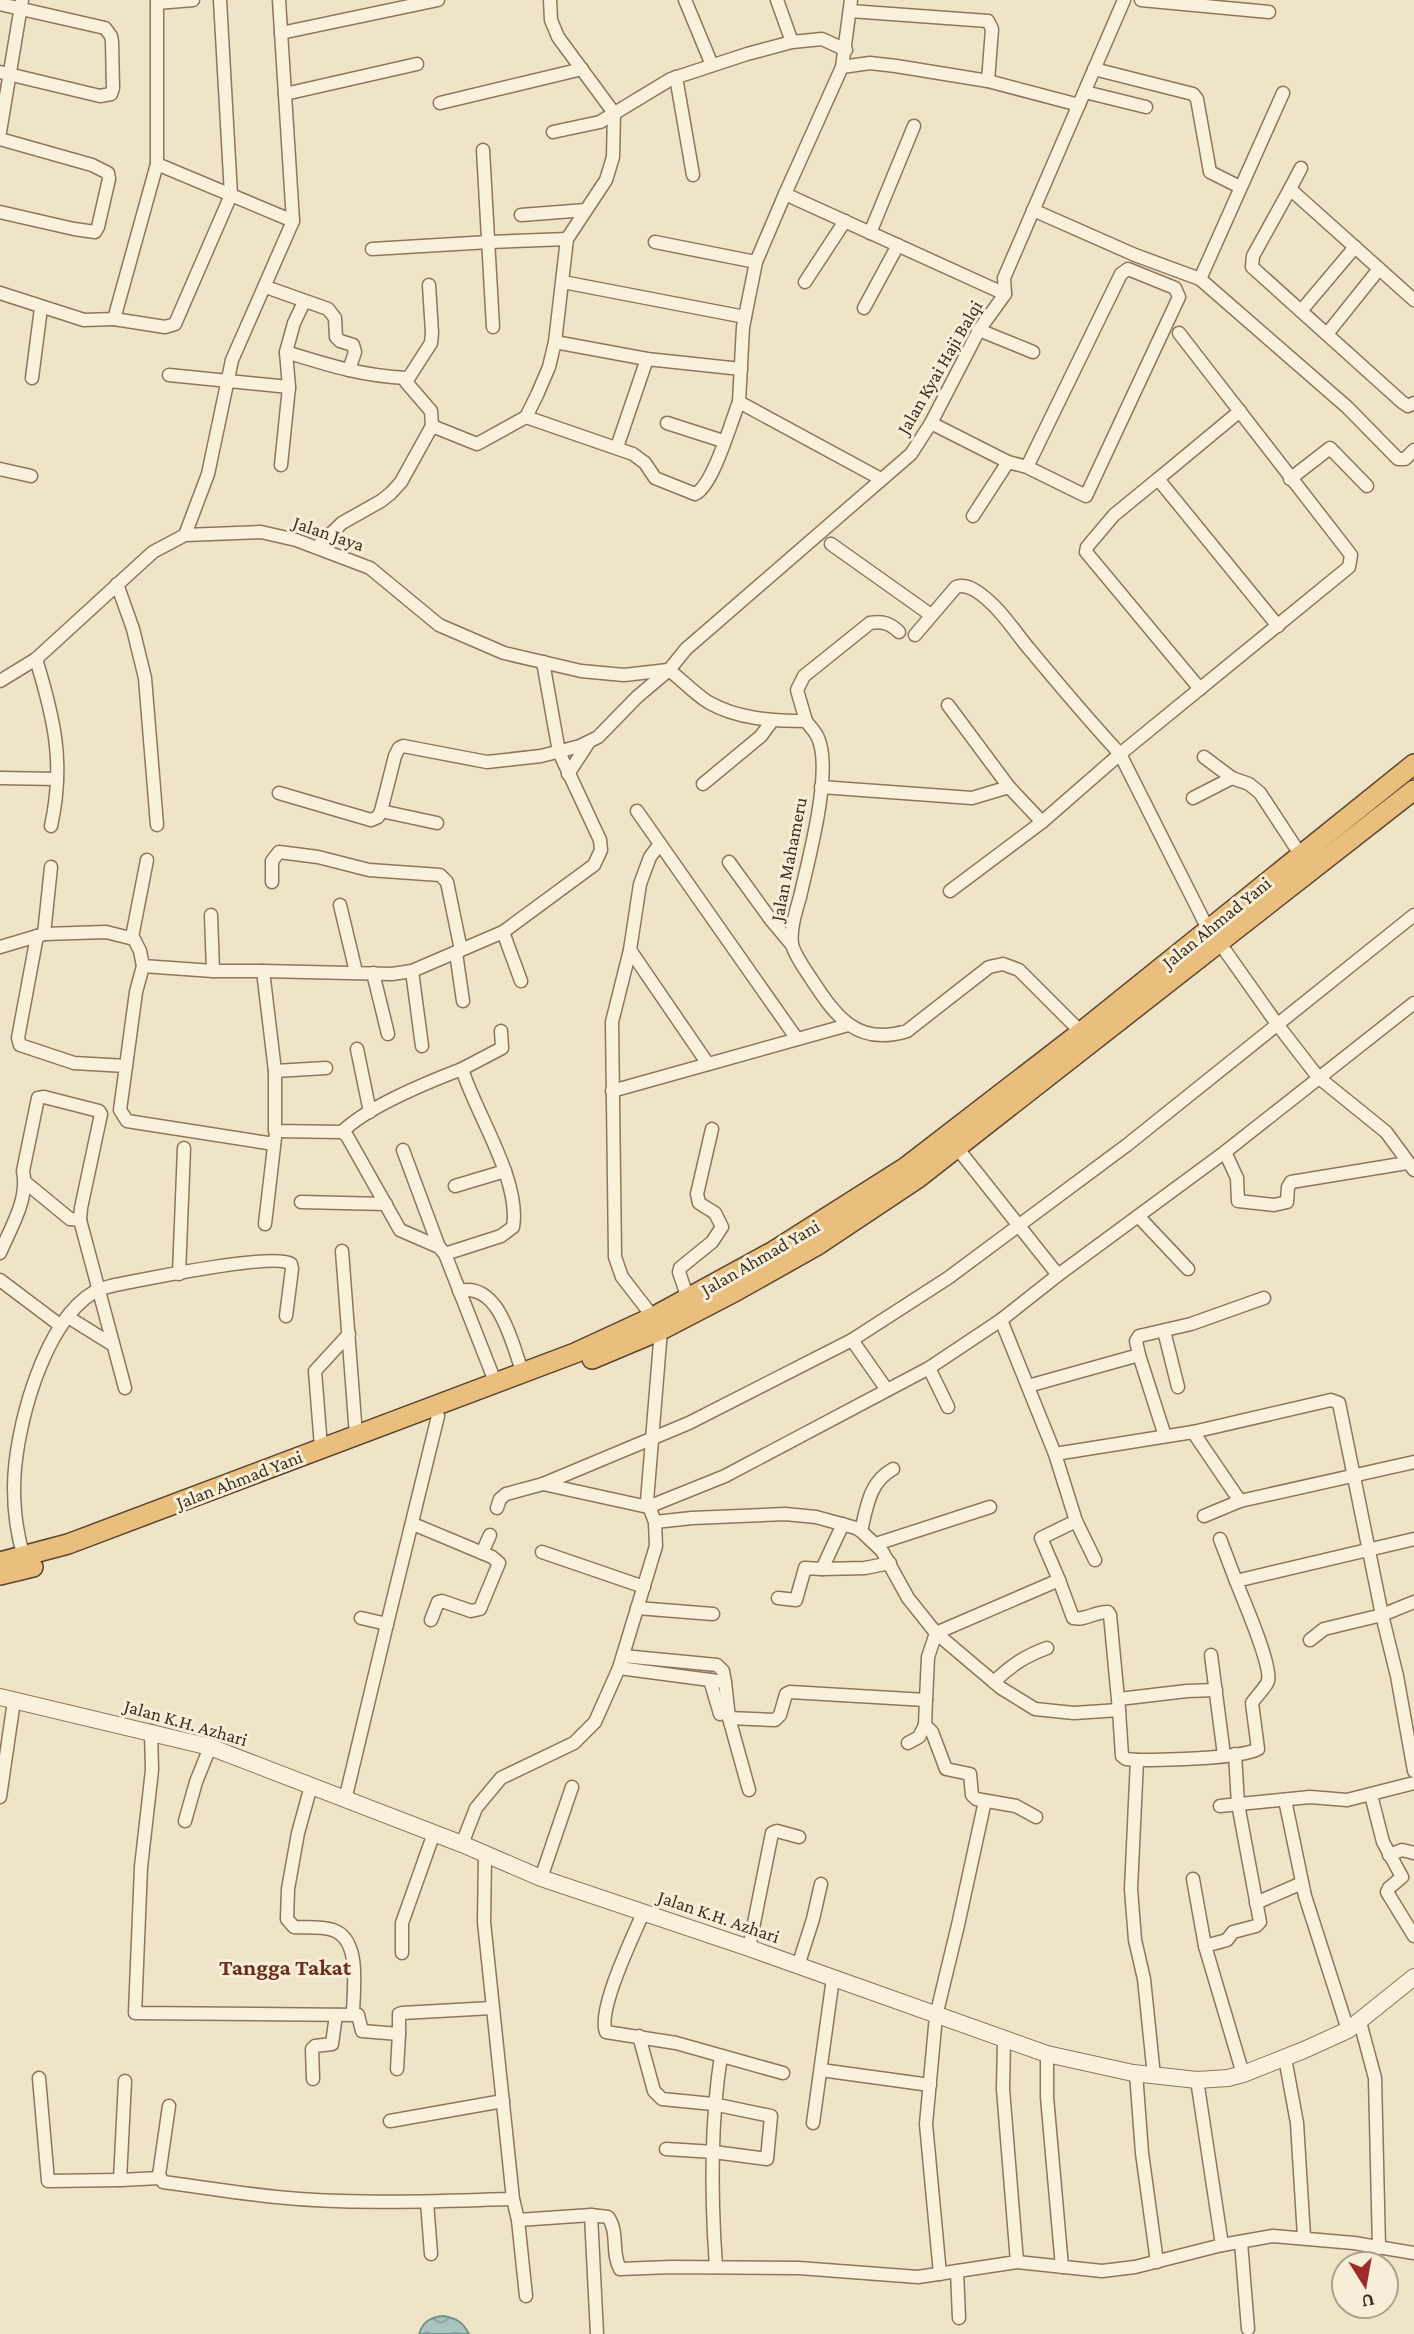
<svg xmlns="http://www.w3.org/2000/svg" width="1414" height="2334" font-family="'Crimson Pro',serif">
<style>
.water{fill:url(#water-waves);stroke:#6f938a;stroke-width:2}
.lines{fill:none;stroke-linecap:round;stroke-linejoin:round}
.minor-casing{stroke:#8d765c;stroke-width:15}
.tertiary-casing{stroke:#8d765c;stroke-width:18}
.trunk-casing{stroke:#5b4430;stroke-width:22}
.minor{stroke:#faf1dc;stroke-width:12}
.tertiary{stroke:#faf1dc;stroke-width:16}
.trunk{stroke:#eabe7c;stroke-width:19}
.labels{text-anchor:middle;stroke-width:6;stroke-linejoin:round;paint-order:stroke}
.street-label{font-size:19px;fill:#3d2e20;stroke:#f7eed8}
.quarter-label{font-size:23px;font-weight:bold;fill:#6b2e1e;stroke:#f7eed8}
</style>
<defs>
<pattern id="water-waves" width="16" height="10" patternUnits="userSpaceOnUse" patternTransform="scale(1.75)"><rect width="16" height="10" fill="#a9c4bc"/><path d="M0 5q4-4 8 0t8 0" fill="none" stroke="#8ba098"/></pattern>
</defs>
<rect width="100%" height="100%" fill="#f0e4c8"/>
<path class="water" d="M 444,2316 C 457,2319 462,2321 469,2334 L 419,2334 C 423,2321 431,2317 444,2316 Z"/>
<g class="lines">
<g class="minor-casing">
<g id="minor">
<path d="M 157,0 L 157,164 L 293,221 L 232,360 L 208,474 L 185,535"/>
<path d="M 279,0 L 293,221"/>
<path d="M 685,0 L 712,65"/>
<path d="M 777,0 L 792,42"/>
<path d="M 851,0 L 842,67 L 785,194 L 1005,294"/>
<path d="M 1141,0 L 1269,12"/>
<path d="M 157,3 L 193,0"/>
<path d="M 0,4 L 105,28 L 111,36 L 112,42 L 113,88 L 111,94 L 100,96 L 0,72"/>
<path d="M 281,33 L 438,0"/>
<path d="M 842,67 L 870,63 L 896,66 L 988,81 L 992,29 L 988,21 L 850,11"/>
<path d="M 1094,69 L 1193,94 L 1197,99 L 1210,172 L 1240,187"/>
<path d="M 676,77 L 693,175"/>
<path d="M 988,81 L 1079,105"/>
<path d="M 1085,92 L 1146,107"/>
<path d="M 285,94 L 417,64"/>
<path d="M 440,103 L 582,69"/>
<path d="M 0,132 L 22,0"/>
<path d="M 553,132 L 600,122 L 671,79 L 747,54 L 792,42 L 822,39 L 846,50"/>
<path d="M 0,139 L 92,165 L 108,173 L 109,179 L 98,227 L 95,232 L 74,229 L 0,212"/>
<path d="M 483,150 L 493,327"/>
<path d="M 1301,168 L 1290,189 L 1414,300"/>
<path d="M 1290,189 L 1253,256 L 1252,267 L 1402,402 L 1408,406 L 1414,403"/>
<path d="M 785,194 L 756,262 L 743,327 L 739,402 L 881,479"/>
<path d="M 1033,210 L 1135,255 L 1200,279 L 1347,407 L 1398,459 L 1405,459 L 1414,450"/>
<path d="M 521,215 L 586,210"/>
<path d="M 870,233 L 914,126"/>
<path d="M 655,242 L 756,262"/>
<path d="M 372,249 L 489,242 L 567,239"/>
<path d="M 1200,279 L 1283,93"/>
<path d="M 563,282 L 745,317"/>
<path d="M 805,282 L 845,221"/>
<path d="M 266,287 L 328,309 L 335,318 L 336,337 L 340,341 L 353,345 L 355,352 L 349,370"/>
<path d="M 0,293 L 84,320 L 114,319 L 157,164"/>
<path d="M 864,308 L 898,245"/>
<path d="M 1301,311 L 1355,247"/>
<path d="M 114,319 L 165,327 L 175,324 L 231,195 L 220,0"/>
<path d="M 979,330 L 1033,352"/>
<path d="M 1327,334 L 1379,269"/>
<path d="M 555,342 L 647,359 L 741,369"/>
<path d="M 286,352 C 328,365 362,376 407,378"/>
<path d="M 169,375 L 289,387 L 281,465"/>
<path d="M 32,378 L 41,308"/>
<path d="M 289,387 L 286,352 L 294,323 L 304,302"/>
<path d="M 1240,411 L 1158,479 L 1278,626"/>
<path d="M 526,417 L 633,454 L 645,463 L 655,478 L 695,494 C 713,486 731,422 739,402"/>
<path d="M 667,423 L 723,441"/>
<path d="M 931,423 L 1008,462 L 1027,467 L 1086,496 L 1179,297 L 1175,288 L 1128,269 L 1121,274 L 1027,467"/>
<path d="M 432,426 L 477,444 L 526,417 L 537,395 L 549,367 L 555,342 L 567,239 L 606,180 L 613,157 L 614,113 L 558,37 L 551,20 L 550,0"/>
<path d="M 617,447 L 647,359"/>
<path d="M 0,469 L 31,476"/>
<path d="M 1158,479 L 1114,515 L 1087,547 L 1086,552 L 1200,689"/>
<path d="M 1290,479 L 1330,448 L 1367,486"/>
<path d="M 973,516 L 1008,462"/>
<path d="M 831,544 L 931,615"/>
<path d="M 317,547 L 342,523 L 381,501 L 391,493 L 401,482 L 432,426 L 431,411 L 406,382 L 431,343 L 432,333 L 429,285"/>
<path d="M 117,584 L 133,629 L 145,678 L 157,825"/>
<path d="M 915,635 L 956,587 C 968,583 980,593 989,601 C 1005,615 1017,635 1031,651 C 1060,686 1089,720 1120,754 L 1349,567 L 1351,555 L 1179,333"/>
<path d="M 36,659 C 54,718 65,763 51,826"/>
<path d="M 669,670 C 682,680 694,693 708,702 C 737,719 773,721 806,721 C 810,727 816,732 818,738 C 833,771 808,861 800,897 C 796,911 790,929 792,944 C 794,954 804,968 810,977 C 835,1015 856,1047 907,1031 L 989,967 L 1003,964 L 1019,970 L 1081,1032"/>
<path d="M 0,681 L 36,659 L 153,552 L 185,535 L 261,532 L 296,540 L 370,568 L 439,625 L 504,653 L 581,671 L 624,675 L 668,670"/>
<path d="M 948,705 L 1009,787"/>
<path d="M 806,721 L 797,690 L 804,676 L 870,623 C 882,621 890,623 899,632"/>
<path d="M 1204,757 L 1232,778 L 1249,784 L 1260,793 L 1300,854"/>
<path d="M 568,774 L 589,742"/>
<path d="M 0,778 L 57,779"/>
<path d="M 703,784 L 761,736 L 772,721"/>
<path d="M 821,787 L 972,798 L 1009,787 L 1042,822"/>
<path d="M 279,793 L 371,820 L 378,817 L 381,811 L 395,756 L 399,748 L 403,746 L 487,762 L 541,756 L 580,746 L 598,737 L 637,697 L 669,670 L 686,649 L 911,454 L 931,423 L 979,330 L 1005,294 L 1004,278 L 1124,0"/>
<path d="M 1193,798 L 1232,778"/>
<path d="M 381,811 L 437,823"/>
<path d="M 637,811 L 797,1039"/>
<path d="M 729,862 L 771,920 L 792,945"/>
<path d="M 272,882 L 272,861 L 279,852 L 318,857 L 369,870 L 440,875 L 447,882 L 461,950"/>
<path d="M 950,891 L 1042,822 L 1120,754 L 1208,929"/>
<path d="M 340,905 L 356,972"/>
<path d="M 211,915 L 213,971"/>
<path d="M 503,932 L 521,981"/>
<path d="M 44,934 L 51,867"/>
<path d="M 37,936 L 18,1038 L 20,1045 L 74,1063 L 126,1066 L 120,1110 L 127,1121 L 274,1144"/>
<path d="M 132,937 L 147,860"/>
<path d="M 1219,942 L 1277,1024 L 1318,1077 L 1386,1132 L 1414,1170"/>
<path d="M 0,947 L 44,934 L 106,932 L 134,939 L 140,951 L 143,966 L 213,971 L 263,971 L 275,1071 L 275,1131 L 342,1132 L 347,1136 L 400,1230 L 439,1247 L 445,1254 L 496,1384"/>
<path d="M 630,950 L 708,1064"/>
<path d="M 456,953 L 463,1001"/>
<path d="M 263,971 L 392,974 L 412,971 L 503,932 L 594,865 L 601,850 L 600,840 L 559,752 L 543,662"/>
<path d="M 412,971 L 422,1046"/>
<path d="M 373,973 L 388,1034"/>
<path d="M 357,1049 L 370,1112"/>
<path d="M 126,1066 L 136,992 L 143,966"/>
<path d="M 275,1071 L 326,1068"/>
<path d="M 612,1091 L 848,1025"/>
<path d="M 342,1132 C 368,1106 428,1082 462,1069"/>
<path d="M 958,1149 L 1058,1275"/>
<path d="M 403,1150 L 439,1247"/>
<path d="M 1225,1152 L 1237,1178 L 1238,1201 L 1274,1205 L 1287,1202 L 1288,1187 L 1291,1182 L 1407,1163"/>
<path d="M 25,1182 L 70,1219 L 80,1220"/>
<path d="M 455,1186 L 505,1171"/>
<path d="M 301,1202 L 386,1204"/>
<path d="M 1139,1217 L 1188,1269"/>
<path d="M 265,1224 L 275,1138"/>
<path d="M 342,1251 L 356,1435"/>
<path d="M 0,1253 C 11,1227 29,1199 23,1171 L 38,1098 L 44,1097 L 99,1111 L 101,1114 L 81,1208 L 80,1220 L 125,1388"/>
<path d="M 445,1254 L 501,1236 L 513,1227 C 521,1181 476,1114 462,1069 L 502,1048 L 501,1031"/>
<path d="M 179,1274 L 184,1148"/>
<path d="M 0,1280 L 61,1326"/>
<path d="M 459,1291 C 500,1281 512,1345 523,1373"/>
<path d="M 688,1299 L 679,1272 L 680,1268 L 712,1242 L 722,1227 L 715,1213 L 699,1203 L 697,1194 L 712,1129"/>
<path d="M 68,1317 L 113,1345"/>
<path d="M 653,1317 L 622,1277 L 615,1257 L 612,1022 L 630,950 L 640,884 L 650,857 L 659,845"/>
<path d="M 1001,1320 L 1055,1454 L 1193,1432 L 1331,1400 L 1339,1403 L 1382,1615 L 1397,1676 L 1414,1771"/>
<path d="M 1164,1331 L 1178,1387"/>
<path d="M 852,1340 L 887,1390"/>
<path d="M 1139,1355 L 1165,1436"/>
<path d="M 929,1368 L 948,1407"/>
<path d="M 1028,1386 L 1139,1355 L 1136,1341 L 1139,1336 L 1191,1324 L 1264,1298"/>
<path d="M 1193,1432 L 1240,1501 L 1414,1462"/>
<path d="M 321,1447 L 315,1371 L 349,1334"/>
<path d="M 543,1484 L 648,1507 L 725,1476 L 929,1368 L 1001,1320 L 1058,1275 L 1225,1152 L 1414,1003"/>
<path d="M 497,1508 L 500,1499 L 506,1494 L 543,1484 L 689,1423 L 852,1340 L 948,1278 L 1127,1145 L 1414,915"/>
<path d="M 1204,1516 L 1240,1501"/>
<path d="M 1076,1521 L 1095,1560"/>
<path d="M 655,1522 L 692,1518 L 785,1514 L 816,1517 L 856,1528 L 861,1531 L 882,1551 L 908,1598 L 936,1633 L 1001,1688 L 1035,1709 L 1074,1713 L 1119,1710 L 1122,1756 L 1126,1759 L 1137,1760 C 1161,1760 1239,1759 1258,1749 L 1252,1703 C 1256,1696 1265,1689 1268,1681 C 1272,1664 1243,1600 1236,1581 L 1414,1539"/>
<path d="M 413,1524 L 492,1557 L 499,1563 L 480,1609 L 471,1611 L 442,1601 L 438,1602 L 431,1620"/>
<path d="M 861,1531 C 867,1507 869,1482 893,1469"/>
<path d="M 1220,1539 L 1236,1581"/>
<path d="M 876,1544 L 990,1507"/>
<path d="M 542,1552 L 644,1587"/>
<path d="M 482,1553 L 490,1535"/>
<path d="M 24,1557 C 17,1535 14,1511 14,1488 C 14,1432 43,1322 94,1292 C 100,1288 108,1287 115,1285 C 141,1280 275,1252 291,1264 L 292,1269 L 286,1316"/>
<path d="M 822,1569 L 865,1568 L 890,1563"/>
<path d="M 1059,1580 L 1073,1618 C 1085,1621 1096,1611 1108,1612 L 1110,1615 L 1119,1710"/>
<path d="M 778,1598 L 796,1600 L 805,1568 L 822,1569 L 843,1524"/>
<path d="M 637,1608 L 713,1614"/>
<path d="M 361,1618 L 387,1624 L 438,1416"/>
<path d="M 1310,1640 L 1324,1629 L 1382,1615 L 1414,1602"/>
<path d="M 1211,1655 L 1224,1755"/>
<path d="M 623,1656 L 717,1665 L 723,1671 L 725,1682"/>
<path d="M 619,1668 L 710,1680 L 720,1714"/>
<path d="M 710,1680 L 725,1682 L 729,1718 L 749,1790"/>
<path d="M 994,1682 C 1010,1666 1025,1656 1047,1648"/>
<path d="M 1119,1699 L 1187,1691 L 1216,1690"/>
<path d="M 926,1700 L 925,1725 L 932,1732 L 946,1769 L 970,1774 L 972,1795 L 976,1799 L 1016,1806 L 1036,1817"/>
<path d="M 729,1718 L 775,1720 L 780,1715 L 786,1694 L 790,1692 L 926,1700 L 928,1657 L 936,1633 L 1059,1580 L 1041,1538 L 1076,1521 L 1055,1454"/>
<path d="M 151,1731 L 152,1770 L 141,1867 L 135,2013 L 358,2015 L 362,2031 L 399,2034 L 399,2014 L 402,2013 L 492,2008"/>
<path d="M 908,1743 L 919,1737 L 925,1725"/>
<path d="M 1137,1760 L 1131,1889 L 1135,1940 L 1144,1979 L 1154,2076"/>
<path d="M 311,1786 L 298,1833 L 288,1889 L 287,1919 L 294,1927 C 307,1928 320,1926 333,1930 C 362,1940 353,1990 353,2015"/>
<path d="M 1371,1795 L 1383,1842 L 1402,1877 L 1389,1888 L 1387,1892 L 1414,1936"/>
<path d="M 0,1797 L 14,1701"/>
<path d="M 345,1800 L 387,1624"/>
<path d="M 1285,1800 L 1305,1896 L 1348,2030"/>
<path d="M 1220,1806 L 1310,1797 L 1347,1800 L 1414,1783"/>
<path d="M 185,1821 L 196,1782 L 210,1747"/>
<path d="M 462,1844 L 476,1808 L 501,1778 L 574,1743 L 595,1722 L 619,1668 L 656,1546 L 655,1522 L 647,1501 L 661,1330"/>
<path d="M 485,1855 L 484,1922 L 513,2199 L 518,2220 L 526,2296"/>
<path d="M 1389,1855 L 1402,1850 L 1414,1853"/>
<path d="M 541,1878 L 572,1787"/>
<path d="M 1193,1879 L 1205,1946 L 1243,2074"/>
<path d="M 1256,1903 L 1302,1883"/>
<path d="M 643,1913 C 633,1937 597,2010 606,2032 L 676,2043 L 783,2073"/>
<path d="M 1205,1946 L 1227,1940 L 1233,1932 L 1256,1926 L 1260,1922 L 1238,1804 L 1235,1754"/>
<path d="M 749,1948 L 772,1833 L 777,1831 L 799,1837"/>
<path d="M 402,1953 L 402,1923 L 434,1833"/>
<path d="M 798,1966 L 813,1919 L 821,1884"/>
<path d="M 1360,2022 L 1375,2078 L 1379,2248"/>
<path d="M 639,2036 L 654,2091 L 662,2099 L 713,2104 L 771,2116 L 767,2159 L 714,2152 L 666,2149"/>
<path d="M 1004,2040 L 1003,2089 L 1017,2262"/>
<path d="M 1047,2054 L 1047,2097 L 1062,2267"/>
<path d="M 1285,2058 L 1297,2123 L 1304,2237"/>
<path d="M 397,2069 L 399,2034"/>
<path d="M 821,2070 L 930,2085"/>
<path d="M 1136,2073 L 1142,2153 L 1157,2262"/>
<path d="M 39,2078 L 48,2181 L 120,2180"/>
<path d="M 313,2079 L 312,2049 L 315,2046 L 332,2044 L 336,2015"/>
<path d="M 1197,2080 L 1222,2245"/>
<path d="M 125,2081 L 120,2180 L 160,2178"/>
<path d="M 169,2106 L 159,2175 L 163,2182 C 201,2187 238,2193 276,2197 C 354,2205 434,2201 513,2199"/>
<path d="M 390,2121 L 503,2101"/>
<path d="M 813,2123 L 833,1978"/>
<path d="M 427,2202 L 431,2254"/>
<path d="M 591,2215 L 597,2334"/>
<path d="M 518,2220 L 591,2215 L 608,2217 C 619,2232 611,2253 620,2269 L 671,2267 L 799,2268 L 918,2277 L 1017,2262 L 1102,2271 L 1135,2267 L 1222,2245 L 1273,2236 L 1354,2243 L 1414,2253"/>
<path d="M 1241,2242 L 1248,2329"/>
<path d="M 716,2267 C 711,2197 710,2125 721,2056"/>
<path d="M 957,2271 L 959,2318"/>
<path d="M 940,2274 L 926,2124 L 936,2016 L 958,1925 L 985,1801"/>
</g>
</g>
<g class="tertiary-casing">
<path id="tertiary" d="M 0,1697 L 210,1747 L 462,1844 L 541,1878 L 749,1948 L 1047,2054 L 1133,2073 L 1197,2080 L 1228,2078 L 1243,2074 L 1304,2050 L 1348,2030 L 1414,1977"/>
</g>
<g class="trunk-casing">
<g id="trunk">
<path d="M 592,1359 L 661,1330 L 736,1291 L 816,1246 L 918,1178 L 1414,790"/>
<path d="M 0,1562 L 68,1544 L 575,1353 L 653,1317 L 772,1252 L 906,1167 L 1081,1032 L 1414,764"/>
<path d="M 0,1575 L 33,1567"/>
</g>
</g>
<use href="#minor" class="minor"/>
<use href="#tertiary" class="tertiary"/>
<use href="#trunk" class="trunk"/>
</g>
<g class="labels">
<g class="street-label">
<text transform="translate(939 367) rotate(-60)" y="7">Jalan Kyai Haji Balqi</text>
<text transform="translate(329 533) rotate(19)" y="7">Jalan Jaya</text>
<text transform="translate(788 859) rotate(-79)" y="7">Jalan Mahameru</text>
<text transform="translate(1216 922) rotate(-39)" y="7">Jalan Ahmad Yani</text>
<text transform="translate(760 1257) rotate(-30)" y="7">Jalan Ahmad Yani</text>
<text transform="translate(239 1479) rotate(-21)" y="7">Jalan Ahmad Yani</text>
<text transform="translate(186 1722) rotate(16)" y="7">Jalan K.H. Azhari</text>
<text transform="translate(719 1916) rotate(19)" y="7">Jalan K.H. Azhari</text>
</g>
<g class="quarter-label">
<text x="285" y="1975">Tangga Takat</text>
</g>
</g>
<g transform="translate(1365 2285) rotate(169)"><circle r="33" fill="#f7eed8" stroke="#ada18e" stroke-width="2"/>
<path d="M0-5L12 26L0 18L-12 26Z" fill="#9e2a2b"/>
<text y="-10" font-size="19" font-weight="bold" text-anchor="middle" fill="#3d2e20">U</text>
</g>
</svg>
